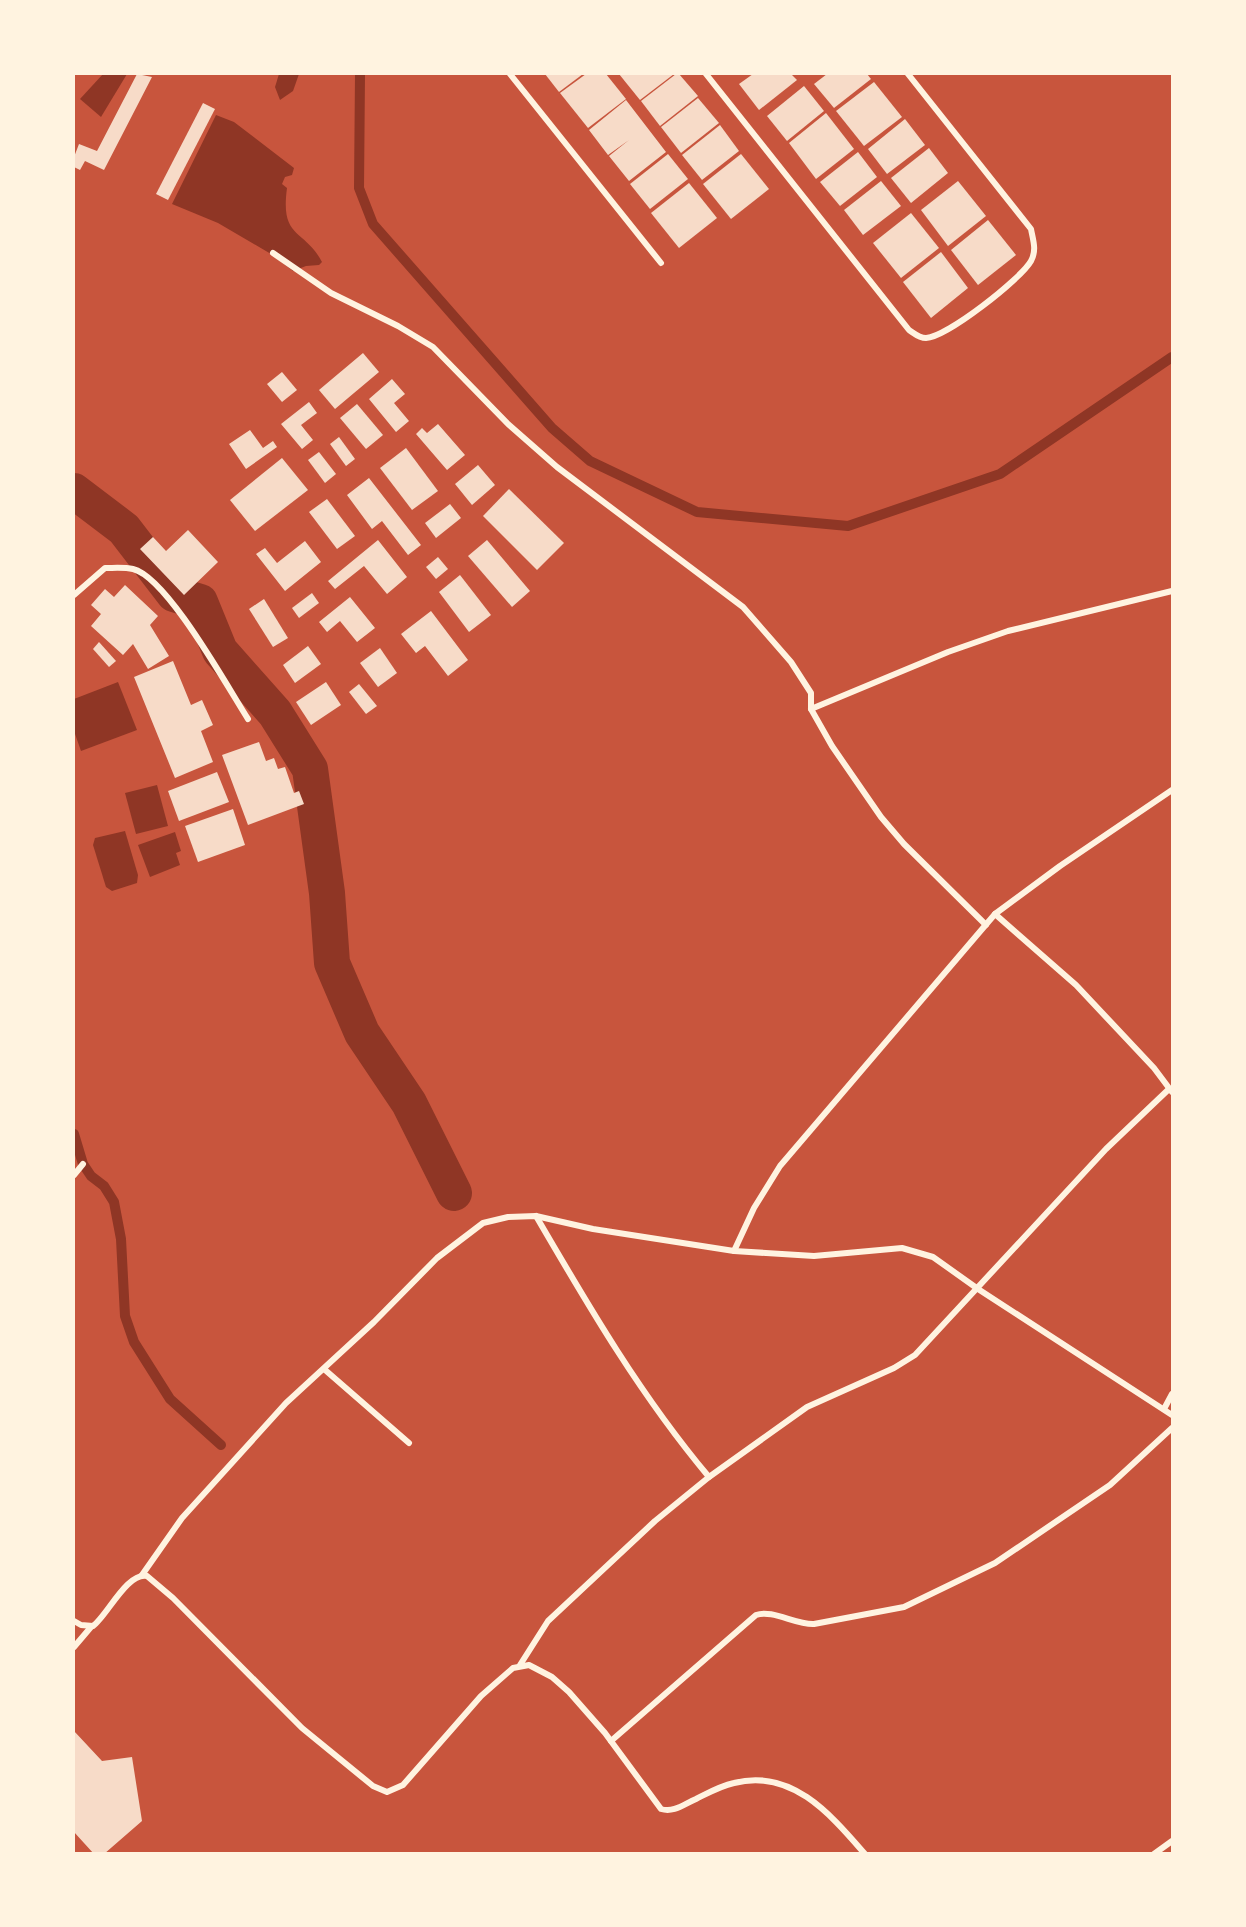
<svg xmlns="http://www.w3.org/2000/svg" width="1246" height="1927" font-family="Lora,serif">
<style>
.water{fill:#8f3625}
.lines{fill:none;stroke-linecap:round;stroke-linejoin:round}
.stream{stroke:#8f3625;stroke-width:10}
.canal{stroke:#8f3625;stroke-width:36}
.building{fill:#f7dbc8}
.minor{stroke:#fff3e0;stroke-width:6}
</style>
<rect width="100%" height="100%" fill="#c8553d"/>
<g class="water">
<path d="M 103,74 L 127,74 L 101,117 L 80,99 Z"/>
<path d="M 279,74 L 299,74 L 293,91 L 280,100 L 275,87 Z"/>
<path d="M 216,115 L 234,122 L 294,168 L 292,175 L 285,177 L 282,184 L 287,188 C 280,240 304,228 322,262 L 319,265 L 306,266 L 293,271 L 271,254 L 218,223 L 172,204 Z"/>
<path d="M 118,682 L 137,730 L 81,751 L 74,731 L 74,699 Z"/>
<path d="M 157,785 L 168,826 L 136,834 L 125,793 Z"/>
<path d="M 125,831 L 138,875 L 137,883 L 112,891 L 106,887 L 93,845 L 95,838 Z"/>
<path d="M 175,832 L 181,851 L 176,853 L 180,865 L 150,877 L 138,845 Z"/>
</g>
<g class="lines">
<g class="stream">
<path d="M 360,74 L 359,188 L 373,224 L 552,428 L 590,461 L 697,512 L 848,526 L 1000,474 L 1172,357"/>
<path d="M 74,1134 L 83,1164 L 91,1176 L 104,1186 L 114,1202 L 121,1239 L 125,1316 L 134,1342 L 170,1399 L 221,1445"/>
</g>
<path class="canal" d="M 74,491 L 124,529 L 174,594 L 200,602 L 220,651 L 275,713 L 310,769 L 327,893 L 332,963 L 362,1033 L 409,1103 L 454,1193"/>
</g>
<g class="building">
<path d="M 137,74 L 152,77 L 104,170 L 85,161 L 80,170 L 74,167 L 74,157 L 79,144 L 97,151 Z"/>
<path d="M 545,74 L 583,74 L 559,92 Z"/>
<path d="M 586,74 L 606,74 L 626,99 L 588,128 L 560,93 Z"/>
<path d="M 619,74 L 674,74 L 640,100 Z"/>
<path d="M 676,74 L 679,74 L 698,96 L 660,126 L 641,101 Z"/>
<path d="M 753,74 L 791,74 L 797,80 L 759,110 L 739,84 Z"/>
<path d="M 827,74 L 867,74 L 871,79 L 834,108 L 814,84 Z"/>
<path d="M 874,82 L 902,117 L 864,146 L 836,111 Z"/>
<path d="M 804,86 L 824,111 L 787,141 L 767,116 Z"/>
<path d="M 698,98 L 719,123 L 681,153 L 661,127 Z"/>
<path d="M 626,100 L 666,152 L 629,181 L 609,156 L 629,140 L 608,155 L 589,130 Z"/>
<path d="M 203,103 L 215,109 L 168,200 L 156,194 Z"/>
<path d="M 826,113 L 854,149 L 816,179 L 789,143 Z"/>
<path d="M 905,119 L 925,145 L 887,174 L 868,149 Z"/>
<path d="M 720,125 L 739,151 L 702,180 L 682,155 Z"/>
<path d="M 929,148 L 948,173 L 911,203 L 891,178 Z"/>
<path d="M 858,152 L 877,177 L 840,206 L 820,182 Z"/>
<path d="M 668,154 L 688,179 L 650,209 L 630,184 Z"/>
<path d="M 741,154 L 769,189 L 731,219 L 703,184 Z"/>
<path d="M 881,181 L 901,206 L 863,235 L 844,210 Z"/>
<path d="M 958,181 L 986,216 L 948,246 L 921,210 Z"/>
<path d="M 689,183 L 717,218 L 679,248 L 651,213 Z"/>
<path d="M 911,213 L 939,248 L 901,278 L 873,243 Z"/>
<path d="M 988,220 L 1016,255 L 978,285 L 951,250 Z"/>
<path d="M 941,252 L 968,288 L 931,318 L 903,282 Z"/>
<path d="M 363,353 L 379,372 L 335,409 L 319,390 Z"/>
<path d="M 282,372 L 297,390 L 282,402 L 267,384 Z"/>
<path d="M 392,379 L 405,394 L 394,403 L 409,421 L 396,432 L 369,399 Z"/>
<path d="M 309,402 L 317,413 L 301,425 L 313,440 L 302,449 L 281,424 Z"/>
<path d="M 357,404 L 383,435 L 366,449 L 340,418 Z"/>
<path d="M 438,424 L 465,455 L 447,470 L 416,434 L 422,428 L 427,433 Z"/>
<path d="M 250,430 L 263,448 L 273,441 L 277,447 L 246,469 L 229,444 Z"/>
<path d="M 339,437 L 355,459 L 346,466 L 330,444 Z"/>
<path d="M 406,448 L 438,491 L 412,510 L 380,468 Z"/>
<path d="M 319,452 L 336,474 L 325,483 L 308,460 Z"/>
<path d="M 282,458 L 308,490 L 255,531 L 230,500 Z"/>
<path d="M 478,465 L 495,485 L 472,505 L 455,484 Z"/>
<path d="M 369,478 L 421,545 L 408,555 L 382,521 L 372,529 L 347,495 Z"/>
<path d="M 509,489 L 564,543 L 537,570 L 483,516 Z"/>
<path d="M 327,499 L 355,536 L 337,549 L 309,512 Z"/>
<path d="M 450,504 L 461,518 L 436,538 L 425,523 Z"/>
<path d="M 188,530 L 218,562 L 184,595 L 140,549 L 153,537 L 166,551 Z"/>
<path d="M 378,540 L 407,577 L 387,594 L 364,566 L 335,589 L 328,581 Z"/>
<path d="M 487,540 L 530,591 L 512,607 L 468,556 Z"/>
<path d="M 305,541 L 321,562 L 285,591 L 256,554 L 265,548 L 277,563 Z"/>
<path d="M 438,557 L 448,569 L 436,579 L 426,567 Z"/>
<path d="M 460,575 L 491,615 L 469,632 L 439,592 Z"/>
<path d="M 125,585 L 158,616 L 150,625 L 169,656 L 148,669 L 133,644 L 123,655 L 91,626 L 101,614 L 91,605 L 105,589 L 114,597 Z"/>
<path d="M 312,593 L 319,603 L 299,618 L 292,608 Z"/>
<path d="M 350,597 L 375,628 L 357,642 L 340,621 L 327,632 L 319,622 Z"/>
<path d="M 264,599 L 288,638 L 273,647 L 249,609 Z"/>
<path d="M 431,611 L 468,660 L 448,676 L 425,646 L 416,653 L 401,634 Z"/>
<path d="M 99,642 L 116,661 L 109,667 L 93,649 Z"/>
<path d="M 308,646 L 321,664 L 295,683 L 283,665 Z"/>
<path d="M 380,648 L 397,673 L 378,687 L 360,663 Z"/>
<path d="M 173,661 L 191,705 L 202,700 L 213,725 L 201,731 L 213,762 L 175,778 L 134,677 Z"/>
<path d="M 326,682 L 341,705 L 311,725 L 296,702 Z"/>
<path d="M 359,684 L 377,706 L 366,714 L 349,692 Z"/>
<path d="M 259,742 L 266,761 L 274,758 L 278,769 L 285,767 L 294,793 L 299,791 L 304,804 L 248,825 L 222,755 Z"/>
<path d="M 217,772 L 229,802 L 179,821 L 168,791 Z"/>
<path d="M 233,809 L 245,845 L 198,862 L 185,826 Z"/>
<path d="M 74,1731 L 102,1761 L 132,1757 L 142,1821 L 104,1854 L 94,1854 L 74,1832 Z"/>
</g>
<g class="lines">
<g class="minor">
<path d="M 510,74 L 661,263"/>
<path d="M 706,74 L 909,330 C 915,334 919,338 926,338 C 947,337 1021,279 1031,261 C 1037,250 1033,240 1031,229 L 908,74"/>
<path d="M 273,253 L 331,293 L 398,326 L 433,347 L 508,424 L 557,467 L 743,607 L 791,662 L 811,693 L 811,709 L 832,746 L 881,817 L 904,844 L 986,925"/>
<path d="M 74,595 L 105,568 C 114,568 124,567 133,569 C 167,577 228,688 248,719"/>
<path d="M 811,709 L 948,652 L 1008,631 L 1172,591"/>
<path d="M 995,914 L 1076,985 L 1154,1068 L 1172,1092"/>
<path d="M 74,1175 L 83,1164"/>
<path d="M 536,1216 C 589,1307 641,1396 709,1477"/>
<path d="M 734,1251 L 754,1208 L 780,1166 L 995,914 L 1060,866 L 1172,790"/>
<path d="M 324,1369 L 409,1443"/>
<path d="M 1164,1409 L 1172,1394"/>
<path d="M 142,1575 L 182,1518 L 286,1403 L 374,1322 L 437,1258 L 483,1223 L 508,1217 L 536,1216 L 593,1229 L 734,1251 L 814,1256 L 902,1248 L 933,1257 L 978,1289 L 1172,1415"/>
<path d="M 74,1621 L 81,1625 L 93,1626 C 107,1616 127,1572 147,1576 L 173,1598 L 302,1728 L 373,1786 L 387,1792 L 403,1785 L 481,1696 L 513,1668 L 529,1665 L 552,1677 L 569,1692 L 605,1733 L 661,1809 C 674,1813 684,1804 696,1799 C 708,1793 720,1786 734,1783 C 792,1768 831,1815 865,1854"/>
<path d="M 74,1647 L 91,1627"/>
<path d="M 520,1665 L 548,1621 L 655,1521 L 709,1477 L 807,1407 L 894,1368 L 915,1355 L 1106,1149 L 1169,1089"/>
<path d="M 611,1741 L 756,1615 C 772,1609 796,1625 814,1624 L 904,1607 L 995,1563 L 1110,1485 L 1172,1428"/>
<path d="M 1154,1854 L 1172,1841"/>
</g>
</g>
<rect width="1246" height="1927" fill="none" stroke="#fff3e0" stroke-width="150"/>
</svg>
